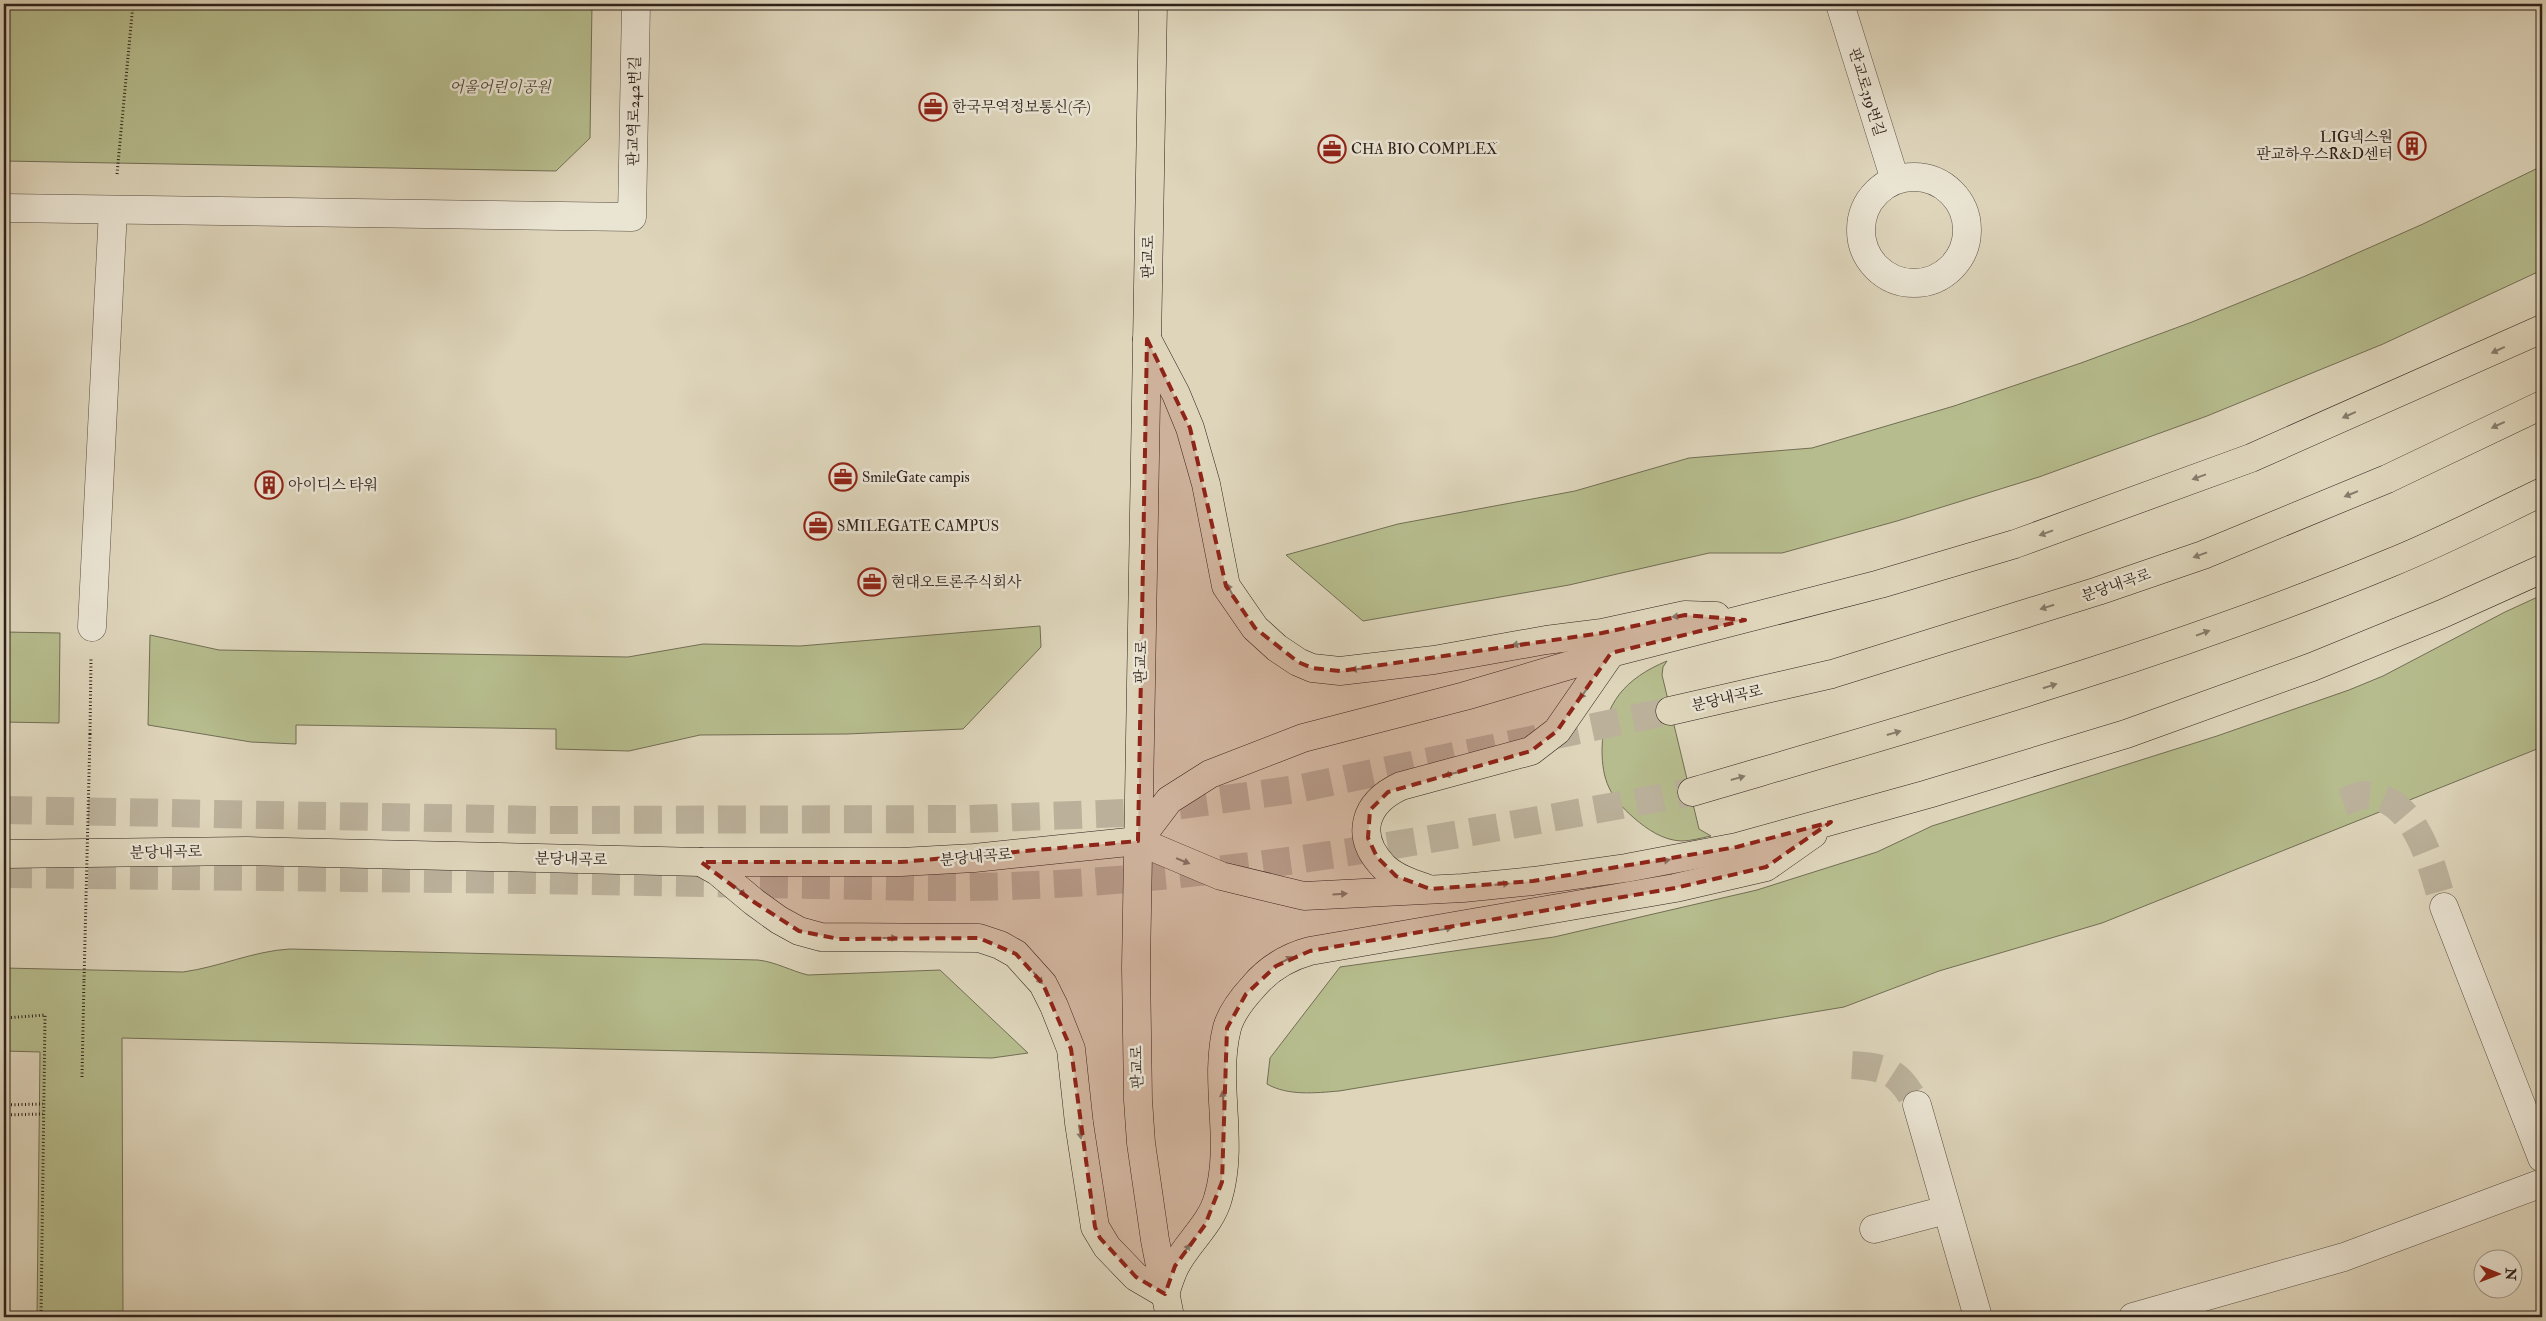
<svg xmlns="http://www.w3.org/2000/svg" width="2546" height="1321" font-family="'IM FELL Double Pica','Noto Serif KR',serif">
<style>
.green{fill:#b6bc8d;stroke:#726e54}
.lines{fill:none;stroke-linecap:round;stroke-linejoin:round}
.minor-tunnel{stroke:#bbb19b;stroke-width:28;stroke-dasharray:28 14;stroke-linecap:butt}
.highway-tunnel{stroke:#bbb19b;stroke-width:28;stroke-dasharray:28 14;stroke-linecap:butt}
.minor-casing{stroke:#5a4e43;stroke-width:29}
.major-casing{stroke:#2e211b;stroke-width:29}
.highway-casing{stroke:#2e211b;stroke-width:29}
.path{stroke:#2e211b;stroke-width:3;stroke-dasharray:1 2.5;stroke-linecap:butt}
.minor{stroke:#eae4d3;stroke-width:28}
.major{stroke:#ded5bb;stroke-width:28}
.highway{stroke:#ded5bb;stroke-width:28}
.path-bridge{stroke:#2e211b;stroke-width:3;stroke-dasharray:1 2.5;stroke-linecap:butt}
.oneway{fill:#867b6b}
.marked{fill:#8f2418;fill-opacity:0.2;stroke:#8f2418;stroke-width:4;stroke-dasharray:10 6;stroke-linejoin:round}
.labels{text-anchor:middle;stroke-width:5;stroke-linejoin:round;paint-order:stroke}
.park-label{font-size:15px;font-style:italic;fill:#504838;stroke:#eae4d3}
.street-label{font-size:15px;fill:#2e211b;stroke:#eae4d3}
.poi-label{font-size:15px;fill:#2e211b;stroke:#eae4d3;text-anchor:start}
</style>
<rect width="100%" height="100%" fill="#ded5bb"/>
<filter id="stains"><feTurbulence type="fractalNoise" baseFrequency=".004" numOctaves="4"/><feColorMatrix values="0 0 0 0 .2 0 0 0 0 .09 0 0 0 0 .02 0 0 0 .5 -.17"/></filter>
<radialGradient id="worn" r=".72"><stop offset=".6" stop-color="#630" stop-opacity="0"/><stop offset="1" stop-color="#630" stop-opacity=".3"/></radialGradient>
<g class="green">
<path d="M 4,4 L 592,4 L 590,138 L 556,171 L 4,161 Z"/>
<path d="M 2542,166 L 2542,270 L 2383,344 L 2207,416 L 2039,477 L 1897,521 L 1782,553 L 1709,553 L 1569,585 L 1363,621 L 1286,555 L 1398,524 L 1575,491 L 1689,458 L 1812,448 L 1954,406 L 2081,363 L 2192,322 L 2303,277 L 2423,224 Z"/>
<path d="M 2542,595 L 2542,747 L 2102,923 L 1939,971 L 1844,1007 L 1339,1091 C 1315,1093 1288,1096 1267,1084 L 1270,1058 L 1340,967 L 1554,937 L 1757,890 L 1877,852 L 1932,826 L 2217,736 L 2349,690 L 2383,676 L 2505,612 Z"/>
<path d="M 1040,626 L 1041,647 L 963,729 L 847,734 L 700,735 L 629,751 L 556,749 L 556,729 L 296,725 L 296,744 L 251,742 L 148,725 L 150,635 L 219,650 L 628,657 L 703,644 L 800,646 Z"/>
<path d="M 4,632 L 60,633 L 59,723 L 4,722 Z"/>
<path d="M 1667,661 L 1663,667 L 1662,675 L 1699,829 L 1711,836 C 1701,838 1691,841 1681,841 C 1663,840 1648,830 1634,818 C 1610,797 1602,781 1602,749 C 1603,703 1626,678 1667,661 Z"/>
<path d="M 290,949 L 758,960 C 776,962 791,971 808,975 L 940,970 L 1028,1053 L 992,1058 L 122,1038 L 123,1317 L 37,1317 L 40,1052 L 4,1051 L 4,968 L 183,972 C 220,967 253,951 290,949 Z"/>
</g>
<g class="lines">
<g class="minor-tunnel">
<path d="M 2343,802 C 2349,800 2358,795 2365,795 C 2417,796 2432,868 2444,907"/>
<path d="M 1852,1065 C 1889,1067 1899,1073 1917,1105"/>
</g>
<g class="highway-tunnel">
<path d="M 4,810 L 542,820 L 969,819 L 1125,813 L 1297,789 L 1670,711"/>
<path d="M 4,874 L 532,880 L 924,887 C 1182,890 1439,838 1692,792"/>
</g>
<g class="minor-casing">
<g id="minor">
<path d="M 1840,4 L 1895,180"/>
<circle cx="1914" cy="230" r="53"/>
<path d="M 4,208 L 632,217 L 636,4"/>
<path d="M 92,627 L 113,210"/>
<path d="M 2444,907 L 2542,1158"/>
<path d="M 1917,1105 L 1978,1317"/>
<path d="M 1874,1229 L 1946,1210"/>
<path d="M 2133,1317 L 2344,1257 L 2542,1183"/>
</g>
</g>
<g class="major-casing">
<g id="major">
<path d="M 1153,4 L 1136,967 L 1138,1100 L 1141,1143 L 1155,1240 L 1170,1317"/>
<path d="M 4,854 L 247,851 L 701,862 L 901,862 L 974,858 L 1138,841"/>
<path d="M 701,862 L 717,871 L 754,902 L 779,920 L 799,931 L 821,937 L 979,938 L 1000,945 L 1016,954 L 1043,984 L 1054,1006 L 1071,1049 L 1079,1123 L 1095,1227 L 1107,1247 L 1136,1277 L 1165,1294"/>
</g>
</g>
<g class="highway-casing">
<g id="highway">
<path d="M 2542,329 L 2251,458 L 2015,544 L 1880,584 L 1611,653 L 1465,696 L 1303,738 L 1210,774 L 1169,800 L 1138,841 L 1221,876 L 1304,896 L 1463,888 L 1533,881 L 1626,868 L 1737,847 L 1928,794 L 2126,734 L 2312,667 L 2442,614 L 2542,569"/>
<path d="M 1147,339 L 1176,394 L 1190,428 L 1206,484 L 1226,586 L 1255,628 L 1277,648 L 1298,662 L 1312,668 L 1340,671 L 1434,660 L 1546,640 L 1602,633 L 1685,615 L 1716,616"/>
<path d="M 1670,711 L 1832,674 L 2098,591 L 2203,555 L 2387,479 L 2542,405"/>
<path d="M 1692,792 C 1927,723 2163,657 2390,563 C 2442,542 2492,516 2542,492"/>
<path d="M 1426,888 C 1411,883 1396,878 1384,867 C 1354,836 1364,803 1401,786 L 1531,751 L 1557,731 L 1611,653"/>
<path d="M 1165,1294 C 1168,1285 1171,1274 1176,1265 C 1188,1242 1211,1224 1218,1198 C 1235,1141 1213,1084 1227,1028 C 1231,1013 1242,999 1253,987 C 1268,969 1288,957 1310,951 L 1675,888 L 1766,867 L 1813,834"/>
</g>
</g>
<g class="path">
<path d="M 117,174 L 133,4"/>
<path d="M 90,734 L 91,659"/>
<path d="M 4,1018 L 45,1015 L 41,1317"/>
<path d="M 82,1077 L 84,980"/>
<path d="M 4,1105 L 43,1104"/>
<path d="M 4,1115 L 43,1114"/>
</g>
<use href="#minor" class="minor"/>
<use href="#major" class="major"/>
<use href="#highway" class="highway"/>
<path class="path-bridge" d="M 84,980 L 90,734"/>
</g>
<defs><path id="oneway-solid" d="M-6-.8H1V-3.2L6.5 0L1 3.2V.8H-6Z" transform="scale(1.25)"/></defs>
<g class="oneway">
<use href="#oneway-solid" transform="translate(2498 350) rotate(155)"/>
<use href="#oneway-solid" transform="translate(2349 415) rotate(156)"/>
<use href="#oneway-solid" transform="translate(2498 425) rotate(155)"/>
<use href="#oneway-solid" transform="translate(2199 477) rotate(160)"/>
<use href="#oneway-solid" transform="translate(2351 494) rotate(158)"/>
<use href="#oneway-solid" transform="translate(2046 533) rotate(160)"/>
<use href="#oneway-solid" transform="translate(2200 555) rotate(160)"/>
<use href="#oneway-solid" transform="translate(1230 590) rotate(-118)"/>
<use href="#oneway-solid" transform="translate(2047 607) rotate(163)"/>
<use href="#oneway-solid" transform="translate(1679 616) rotate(173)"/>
<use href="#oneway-solid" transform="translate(2203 633) rotate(-20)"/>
<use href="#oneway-solid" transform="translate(1519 644) rotate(169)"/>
<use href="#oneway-solid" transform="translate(1358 669) rotate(173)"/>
<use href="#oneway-solid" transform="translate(2050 686) rotate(-18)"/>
<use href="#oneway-solid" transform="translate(1584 693) rotate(126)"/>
<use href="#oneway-solid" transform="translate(1894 733) rotate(-16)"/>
<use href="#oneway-solid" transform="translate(1451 774) rotate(166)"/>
<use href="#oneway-solid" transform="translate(1738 778) rotate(-16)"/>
<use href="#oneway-solid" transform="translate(1183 861) rotate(22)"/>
<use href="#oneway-solid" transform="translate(1663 861) rotate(-10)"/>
<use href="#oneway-solid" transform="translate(1502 884) rotate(-5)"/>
<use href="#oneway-solid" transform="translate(740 891) rotate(41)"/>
<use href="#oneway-solid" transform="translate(1340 894) rotate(-3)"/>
<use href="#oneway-solid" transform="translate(1445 929) rotate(-10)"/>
<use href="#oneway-solid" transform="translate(890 938)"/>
<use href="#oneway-solid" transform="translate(1286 960) rotate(-28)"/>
<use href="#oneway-solid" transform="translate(1038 978) rotate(52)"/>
<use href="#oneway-solid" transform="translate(1223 1098) rotate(-96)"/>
<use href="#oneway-solid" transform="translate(1080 1132) rotate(81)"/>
<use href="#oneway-solid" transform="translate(1186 1250) rotate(-55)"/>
</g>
<path class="marked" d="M 1147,339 L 1190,428 L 1226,586 L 1255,628 L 1298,662 L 1312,668 L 1340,671 L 1602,633 L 1685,615 L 1745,620 L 1611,653 L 1557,731 L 1531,751 L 1388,792 L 1370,810 L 1368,838 L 1377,857 L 1396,876 L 1430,889 L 1533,881 L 1737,847 L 1831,822 L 1766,867 L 1675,888 L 1310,951 L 1276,966 L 1246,994 L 1227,1028 L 1222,1182 L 1205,1225 L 1175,1266 L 1165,1294 L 1136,1277 L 1100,1238 L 1095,1227 L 1071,1049 L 1043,984 L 1016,954 L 979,938 L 839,939 L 799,931 L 754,902 L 701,862 L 901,862 L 1138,841 Z"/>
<defs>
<g id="office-ring" transform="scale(1.4375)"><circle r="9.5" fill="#eae4d3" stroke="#8f2418" stroke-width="1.5"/><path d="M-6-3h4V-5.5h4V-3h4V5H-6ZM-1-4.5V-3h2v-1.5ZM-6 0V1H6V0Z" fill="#8f2418"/></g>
<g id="building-ring" transform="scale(1.4375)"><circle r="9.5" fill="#eae4d3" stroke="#8f2418" stroke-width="1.5"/><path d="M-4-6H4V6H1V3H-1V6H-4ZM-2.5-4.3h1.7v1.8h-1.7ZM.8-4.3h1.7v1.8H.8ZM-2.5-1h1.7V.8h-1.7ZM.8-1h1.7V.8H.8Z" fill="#8f2418"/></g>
</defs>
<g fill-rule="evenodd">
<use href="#office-ring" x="933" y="107"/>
<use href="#building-ring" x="2412" y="146"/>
<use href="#office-ring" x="1332" y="149"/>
<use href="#office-ring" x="843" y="477"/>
<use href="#building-ring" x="269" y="485"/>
<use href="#office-ring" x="818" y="526"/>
<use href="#office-ring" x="872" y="582"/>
</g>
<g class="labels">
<g class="park-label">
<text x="500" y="92">어울어린이공원</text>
</g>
<g class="street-label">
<text transform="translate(1867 92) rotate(73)" y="5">판교로319번길</text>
<text transform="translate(634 111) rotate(-89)" y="5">판교역로242번길</text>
<text transform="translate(1148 257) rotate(-89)" y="5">판교로</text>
<text transform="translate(2116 585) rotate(-19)" y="5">분당내곡로</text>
<text transform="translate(1141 662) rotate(-89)" y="5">판교로</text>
<text transform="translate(1727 698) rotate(-13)" y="5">분당내곡로</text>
<text transform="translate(166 852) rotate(-1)" y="5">분당내곡로</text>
<text transform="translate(976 857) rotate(-5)" y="5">분당내곡로</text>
<text transform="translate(571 859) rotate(1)" y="5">분당내곡로</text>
<text transform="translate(1137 1067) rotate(-91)" y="5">판교로</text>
</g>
<g class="poi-label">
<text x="952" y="112">한국무역정보통신(주)</text>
<text x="2393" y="142" text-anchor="end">LIG넥스원<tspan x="2393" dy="17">판교하우스R&amp;D센터</tspan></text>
<text x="1351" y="154">CHA BIO COMPLEX</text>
<text x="862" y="482">SmileGate campis</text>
<text x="288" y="490">아이디스 타워</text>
<text x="837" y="531">SMILEGATE CAMPUS</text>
<text x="891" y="587">현대오트론주식회사</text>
</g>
</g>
<rect width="2546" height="1321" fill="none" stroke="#ded5bb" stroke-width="20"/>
<rect x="5" y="5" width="2536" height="1311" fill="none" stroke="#2e211b" stroke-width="2.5"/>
<rect x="10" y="10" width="2526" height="1301" fill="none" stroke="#2e211b"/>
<g transform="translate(2498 1274) rotate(91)"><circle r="24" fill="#eae4d3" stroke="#9f9689"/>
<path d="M0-4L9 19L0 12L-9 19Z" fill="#8f2418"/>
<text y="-8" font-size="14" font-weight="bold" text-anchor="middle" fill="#2e211b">N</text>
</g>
<rect width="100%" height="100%" filter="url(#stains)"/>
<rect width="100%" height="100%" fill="url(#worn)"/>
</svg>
